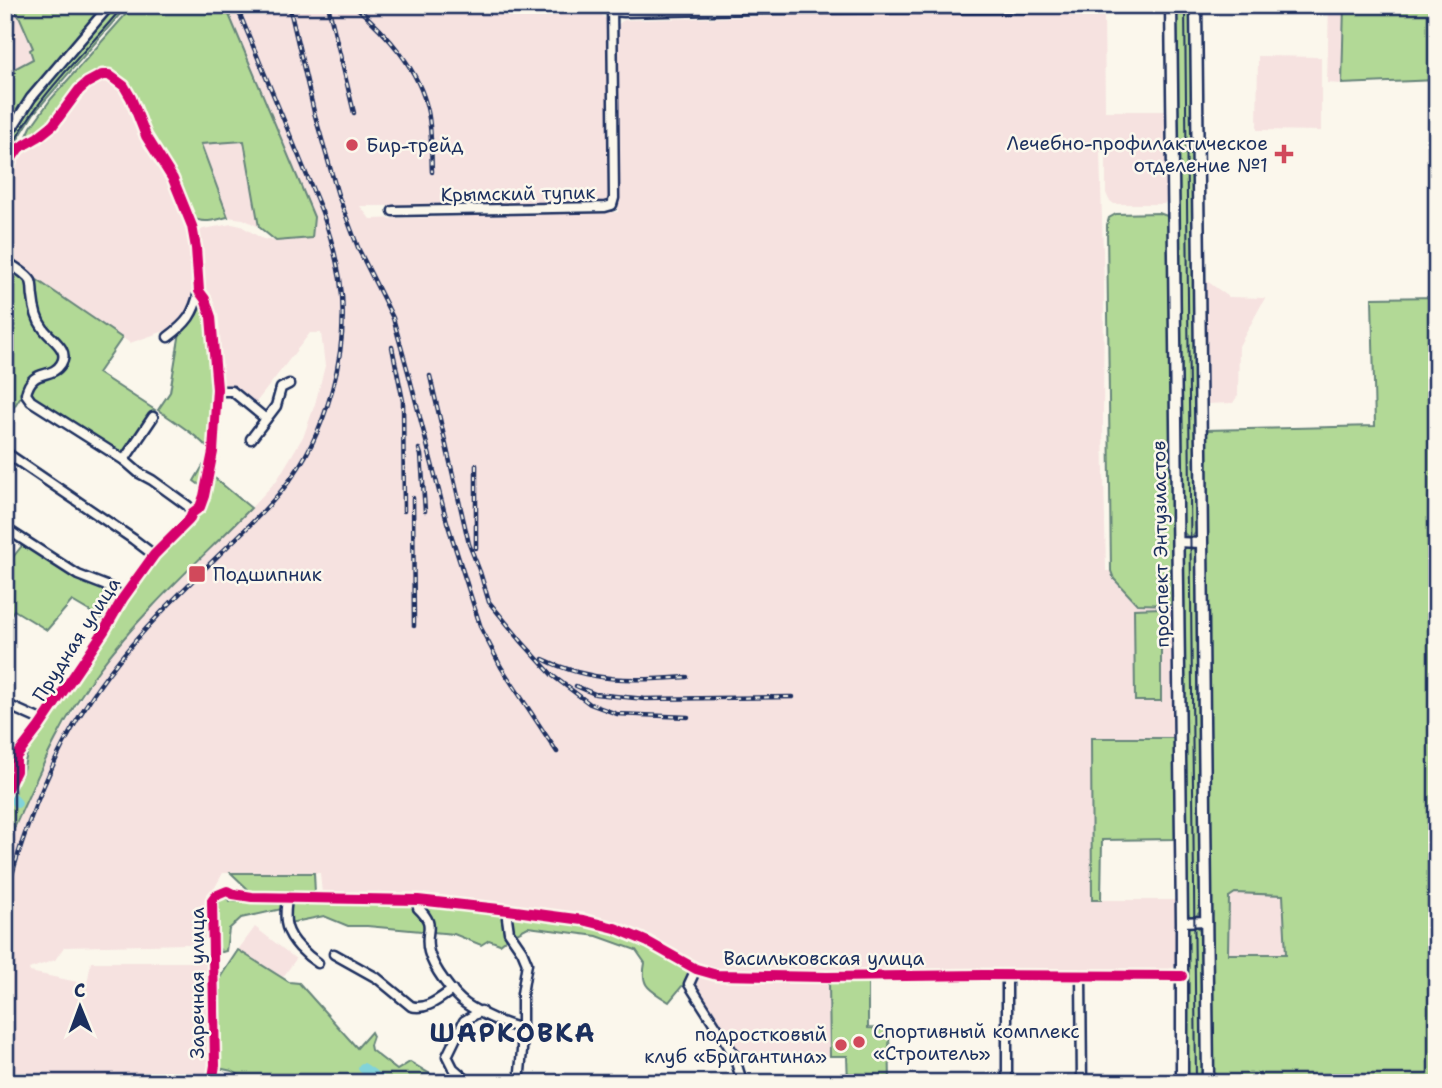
<svg xmlns="http://www.w3.org/2000/svg" width="1442" height="1088" font-family="'Shantell Sans',sans-serif">
<style>
.built{fill:#f6e2e0}
.green{fill:#b2d996;stroke:#66847a;stroke-width:2;fill-rule:evenodd}
.lines{fill:none;stroke-linecap:round;stroke-linejoin:round}
.river{stroke:#82d3d9;stroke-width:10}
.minor-casing{stroke:#1b2f5e;stroke-width:13}
.major-casing{stroke:#1b2f5e;stroke-width:15}
.minor{stroke:#fbf7ec;stroke-width:8}
.major{stroke:#fbf7ec;stroke-width:10}
.tram{stroke:#1b2f5e;stroke-width:2}
.rail-casing{stroke:#1b2f5e;stroke-width:4.5}
.rail{stroke:#fbf7ec;stroke-width:2;stroke-dasharray:5;stroke-linecap:butt}
.cycleway-casing{stroke:#fbf7ec;stroke-width:15}
.cycleway{stroke:#d6006c;stroke-width:10}
.poi-dot{fill:#d1495b;stroke:#fbf7ec;stroke-width:2.5}
.labels{text-anchor:middle;stroke-width:5;stroke-linejoin:round;paint-order:stroke}
.poi-label{font-size:19px;fill:#1b2f5e;stroke:#fbf7ec;text-anchor:start}
.street-label{font-size:19px;fill:#1b2f5e;stroke:#fbf7ec}
.district-label{font-size:26px;font-weight:bold;letter-spacing:2px;fill:#1b2f5e;stroke:#fbf7ec}
</style>
<rect width="100%" height="100%" fill="#fbf7ec"/>
<filter id="ink" filterUnits="userSpaceOnUse"><feTurbulence type="fractalNoise" baseFrequency=".0143" numOctaves="2"/><feDisplacementMap in="SourceGraphic" scale="14" xChannelSelector="R" yChannelSelector="G"/><feConvolveMatrix kernelMatrix="1 2 1 2 8 2 1 2 1" color-interpolation-filters="sRGB"/></filter>
<g filter="url(#ink)">
<g class="built">
<path d="M 5,5 L 11,5 L 20,18 L 34,48 L 33,59 L 14,69 L 16,72 L 5,79 Z"/>
<path d="M 225,5 L 558,5 L 601,14 L 607,20 L 609,25 L 610,197 L 605,205 L 360,206 L 370,219 L 618,212 L 616,26 L 624,20 L 772,16 L 1104,11 L 1105,111 L 1168,111 L 1169,197 L 1164,204 L 1114,204 L 1109,200 L 1106,193 L 1106,152 L 1100,152 L 1104,287 L 1103,423 L 1106,571 L 1111,571 L 1114,579 L 1137,604 L 1174,605 L 1175,738 L 1091,738 L 1092,900 L 1177,900 L 1178,963 L 1173,968 L 1165,970 L 1066,972 L 717,972 L 707,970 L 608,922 L 541,909 L 437,896 L 371,892 L 322,894 L 320,873 L 223,873 L 209,898 L 207,936 L 202,942 L 188,944 L 64,947 L 55,960 L 29,969 L 30,972 L 87,984 L 91,962 L 211,962 L 212,1071 L 209,1083 L 5,1083 L 5,848 L 55,742 L 99,669 L 139,621 L 251,508 L 277,480 L 304,435 L 315,404 L 325,366 L 321,333 L 310,333 L 254,405 L 220,387 L 202,289 L 197,236 L 199,232 L 203,229 L 232,224 L 241,226 L 263,239 L 276,241 L 312,238 L 314,217 Z"/>
<path d="M 1329,5 L 1344,5 L 1342,84 L 1327,83 Z"/>
<path d="M 1258,56 L 1321,57 L 1321,131 L 1257,130 Z"/>
<path d="M 103,77 L 110,78 L 123,89 L 171,181 L 178,195 L 189,230 L 192,249 L 195,293 L 192,311 L 176,327 L 130,343 L 5,258 L 5,186 L 16,159 L 22,152 L 35,145 L 56,126 L 91,84 Z"/>
<path d="M 245,141 L 259,227 L 243,219 L 228,217 L 201,144 Z"/>
<path d="M 1204,279 L 1229,297 L 1265,298 L 1239,346 L 1238,395 L 1233,403 L 1205,404 Z"/>
<path d="M 1235,893 L 1283,895 L 1286,954 L 1228,954 L 1229,897 Z"/>
<path d="M 255,927 L 296,959 L 283,977 L 238,950 Z"/>
<path d="M 697,977 L 718,981 L 723,979 L 829,980 L 830,1056 L 738,1056 L 692,983 Z"/>
</g>
<g class="green">
<path d="M 11,5 L 106,5 C 71,48 31,84 5,133 L 5,79 L 15,72 L 14,69 L 33,59 L 30,50 L 33,48 L 20,18 Z"/>
<path d="M 116,5 L 128,5 L 34,113 L 18,139 L 5,168 L 5,149 L 18,124 L 28,107 Z"/>
<path d="M 134,5 L 225,5 L 314,217 L 312,238 L 276,241 L 259,227 L 244,141 L 201,144 L 228,217 C 214,220 202,225 191,216 L 148,134 L 128,85 L 119,78 L 101,71 C 69,85 58,126 25,140 L 31,127 L 51,99 Z"/>
<path d="M 1176,5 L 1192,5 L 1196,532 L 1192,537 L 1187,536 L 1183,532 Z"/>
<path d="M 1344,5 L 1437,5 L 1437,80 L 1342,84 Z"/>
<path d="M 1159,213 L 1167,216 L 1169,225 L 1174,605 L 1137,604 L 1114,579 L 1111,571 L 1107,225 L 1109,218 L 1116,214 Z"/>
<path d="M 5,258 L 122,338 L 98,373 L 155,410 L 123,456 L 35,400 L 30,393 L 21,396 L 5,421 Z"/>
<path d="M 1437,297 L 1437,1083 L 1213,1083 L 1206,430 L 1375,426 L 1372,298 ZM 1235,893 L 1283,895 L 1286,954 L 1228,954 L 1229,897 Z"/>
<path d="M 201,299 L 208,310 L 213,375 L 213,441 L 205,489 L 194,481 C 197,475 209,458 209,452 C 208,442 168,417 158,410 L 170,392 L 180,332 Z"/>
<path d="M 211,475 L 251,508 C 200,560 144,609 100,668 C 59,722 33,787 5,848 L 5,787 L 10,777 L 22,774 L 28,750 L 123,604 L 162,550 L 202,508 Z"/>
<path d="M 25,542 L 108,589 L 119,599 L 106,621 L 72,601 L 47,630 L 14,610 L 5,623 L 5,567 Z"/>
<path d="M 1186,546 L 1193,546 L 1196,552 L 1200,912 L 1196,916 L 1190,916 L 1185,912 L 1183,552 Z"/>
<path d="M 1161,608 L 1161,701 L 1135,701 L 1134,609 Z"/>
<path d="M 1091,738 L 1175,738 L 1176,839 L 1102,840 L 1101,900 L 1092,900 Z"/>
<path d="M 231,873 L 314,873 L 315,893 L 312,895 L 252,893 Z"/>
<path d="M 221,899 L 228,899 L 229,901 L 283,904 L 282,909 L 241,918 L 229,929 L 226,951 L 222,952 L 219,948 L 217,905 Z"/>
<path d="M 357,901 L 420,904 L 583,924 L 615,930 L 645,944 L 699,974 L 692,983 L 682,986 L 669,1002 C 650,989 640,988 645,963 L 636,950 L 597,936 L 528,927 L 509,937 L 500,944 L 489,940 L 481,945 L 454,934 L 367,926 L 348,926 L 324,916 L 289,923 L 290,904 Z"/>
<path d="M 1190,925 L 1196,925 L 1201,931 L 1202,1071 C 1199,1081 1193,1082 1187,1073 L 1185,931 L 1188,927 Z"/>
<path d="M 238,950 L 289,982 L 299,983 L 357,1048 L 371,1032 L 373,1036 L 370,1045 L 371,1050 L 397,1070 L 410,1062 L 430,1074 L 432,1083 L 240,1083 L 239,1075 L 232,1071 L 218,1068 L 218,984 L 221,976 Z"/>
<path d="M 829,980 L 868,980 L 868,1028 L 889,1029 L 890,1083 L 848,1083 L 847,1056 L 830,1056 Z"/>
</g>
<g class="lines">
<g class="river">
<path d="M 5,793 L 8,793 L 17,803"/>
<path d="M 363,1068 L 385,1083"/>
</g>
<g class="minor-casing">
<g id="minor">
<path d="M 613,11 L 624,12 L 753,9 L 1171,7"/>
<path d="M 5,139 L 31,98 L 110,5"/>
<path d="M 5,177 L 12,158 L 19,148 L 38,137 L 53,125 L 79,90 L 87,83 L 102,75 L 109,75 L 124,86 L 131,98 L 146,136 L 173,179 L 192,226 L 196,248 L 199,291 L 205,299 L 211,317 L 217,389 L 213,452 L 204,496 L 200,507 L 192,513 L 189,520 L 154,555 L 123,598 L 104,631 L 39,727 L 16,757 L 16,771 L 5,793"/>
<path d="M 393,211 L 605,207 L 612,205 L 614,198 L 612,5"/>
<path d="M 5,261 C 13,266 26,273 31,281 C 33,286 32,292 33,297 C 34,308 36,319 43,328 C 49,338 71,349 61,364 C 51,380 32,367 26,394 L 31,401 L 124,460 L 139,473 L 152,480 L 188,506 L 192,513"/>
<path d="M 168,337 C 187,323 194,314 199,291"/>
<path d="M 217,389 L 223,391 L 232,391 L 266,419"/>
<path d="M 251,439 L 276,406 L 281,388 L 289,384"/>
<path d="M 5,452 L 133,539 L 154,555"/>
<path d="M 124,460 L 153,417"/>
<path d="M 5,528 L 78,575 L 109,587 L 123,598"/>
<path d="M 1177,542 L 1201,543"/>
<path d="M 5,704 L 43,721"/>
<path d="M 5,757 L 13,756 L 16,757"/>
<path d="M 287,898 C 286,907 284,918 287,927 C 291,941 306,955 318,963"/>
<path d="M 418,900 L 418,908 C 438,927 423,930 429,952 C 433,968 453,995 466,1004 C 479,1013 507,1026 521,1028"/>
<path d="M 508,910 L 507,918 L 509,932 L 522,951 L 527,963 L 522,994 L 522,1050 L 519,1083"/>
<path d="M 1182,922 L 1207,921"/>
<path d="M 334,954 L 377,978 L 411,1006 C 426,1011 440,998 452,990"/>
<path d="M 696,969 L 689,984 L 733,1053 L 741,1078 L 744,1083"/>
<path d="M 1007,975 L 1007,1083"/>
<path d="M 1081,975 L 1082,1083"/>
<path d="M 212,1083 L 215,1065 L 212,900 L 215,896 L 227,891 L 233,894 L 252,897 L 418,900 L 508,910 L 583,920 L 615,928 L 648,942 L 696,969 L 717,975 L 827,977 L 983,975 L 1182,976"/>
<path d="M 470,1083 L 453,1068 L 447,1056 L 464,1021 L 481,1011"/>
<path d="M 582,1083 L 604,1083"/>
</g>
</g>
<g class="major-casing">
<g id="major">
<path d="M 1171,5 L 1182,922 L 1182,1083"/>
<path d="M 1196,5 L 1208,1077 L 1205,1083"/>
</g>
</g>
<use href="#minor" class="minor"/>
<use href="#major" class="major"/>
<g class="tram">
<path d="M 1185,5 L 1196,1083"/>
<path d="M 5,161 C 31,100 83,56 124,5"/>
</g>
<g class="rail-casing">
<g id="rail">
<path d="M 289,5 L 314,112 L 338,195 L 359,250 L 393,318 L 410,379 L 447,522 L 481,628 L 501,667 L 557,752"/>
<path d="M 328,5 L 354,113"/>
<path d="M 354,5 C 386,33 419,68 428,112 C 432,131 431,152 432,172"/>
<path d="M 392,347 L 403,401 L 404,511"/>
<path d="M 430,376 L 469,544 L 480,572 L 489,602 L 522,642 L 553,676 L 590,704 L 617,714 L 688,717"/>
<path d="M 419,449 L 421,455 L 425,511"/>
<path d="M 476,465 L 476,548"/>
<path d="M 413,498 L 414,626"/>
<path d="M 543,659 C 591,683 635,681 687,677"/>
<path d="M 576,686 L 595,694 L 645,699 L 793,697"/>
<path d="M 5,900 C 26,819 57,741 108,674 C 144,627 186,587 228,546 C 247,528 267,509 283,489 C 327,435 351,348 340,279 C 336,256 330,234 322,212 L 236,5"/>
</g>
</g>
<use href="#rail" class="rail"/>
<g class="cycleway-casing">
<g id="cycleway">
<path d="M 5,177 L 12,158 L 19,148 L 38,137 L 53,125 L 79,90 L 87,83 L 102,75 L 109,75 L 124,86 L 131,98 L 146,136 L 173,179 L 192,226 L 196,248 L 199,291 L 205,299 L 211,317 L 217,389 L 213,452 L 204,496 L 200,507 L 192,513 L 189,520 L 154,555 L 123,598 L 104,631 L 39,727 L 16,757 L 16,771 L 5,793"/>
<path d="M 212,1083 L 215,1065 L 212,900 L 215,896 L 227,891 L 233,894 L 252,897 L 418,900 L 508,910 L 583,920 L 615,928 L 648,942 L 696,969 L 717,975 L 827,977 L 983,975 L 1182,976"/>
</g>
</g>
<use href="#cycleway" class="cycleway"/>
</g>
</g>
<g class="poi-dot">
<circle cx="352" cy="145" r="7"/>
<path d="M1280.5 143.5h7v7h7v7h-7v7h-7v-7h-7v-7h7z"/>
<rect x="188" y="565" width="18" height="18" rx="3.5"/>
<circle cx="859" cy="1042" r="7"/>
<circle cx="841" cy="1045" r="7"/>
</g>
<g class="labels">
<g class="poi-label">
<text x="1268" y="150" text-anchor="end">Лечебно-профилактическое<tspan x="1268" dy="22">отделение №1</tspan></text>
<text x="366" y="152">Бир-трейд</text>
<text x="213" y="581">Подшипник</text>
<text x="873" y="1038">Спортивный комплекс<tspan x="873" dy="22">«Строитель»</tspan></text>
<text x="827" y="1041" text-anchor="end">подростковый<tspan x="827" dy="22">клуб «Бригантина»</tspan></text>
</g>
<g class="street-label">
<text transform="translate(518 193) rotate(-1)" y="7">Крымский тупик</text>
<text transform="translate(1160 544) rotate(-91)" y="7">проспект Энтузиастов</text>
<text transform="translate(76 639) rotate(-57)" y="7">Прудная улица</text>
<text x="824" y="965">Васильковская улица</text>
<text transform="translate(197 983) rotate(-90)" y="7">Заречная улица</text>
</g>
<g class="district-label">
<text x="513" y="1042">ШАРКОВКА</text>
</g>
</g>
<rect width="1442" height="1088" fill="none" stroke="#fbf7ec" stroke-width="28"/>
<rect x="14" y="14" width="1414" height="1060" fill="none" stroke="#1b2f5e" stroke-width="2.5" filter="url(#ink)"/>
<g transform="translate(80 1007) rotate(359)" stroke="#fbf7ec" stroke-width="5" paint-order="stroke">
<path d="M0-5L12 26L0 18L-12 26Z" fill="#1b2f5e"/>
<text y="-10" font-size="19" font-weight="bold" text-anchor="middle" fill="#1b2f5e">С</text>
</g>
</svg>
